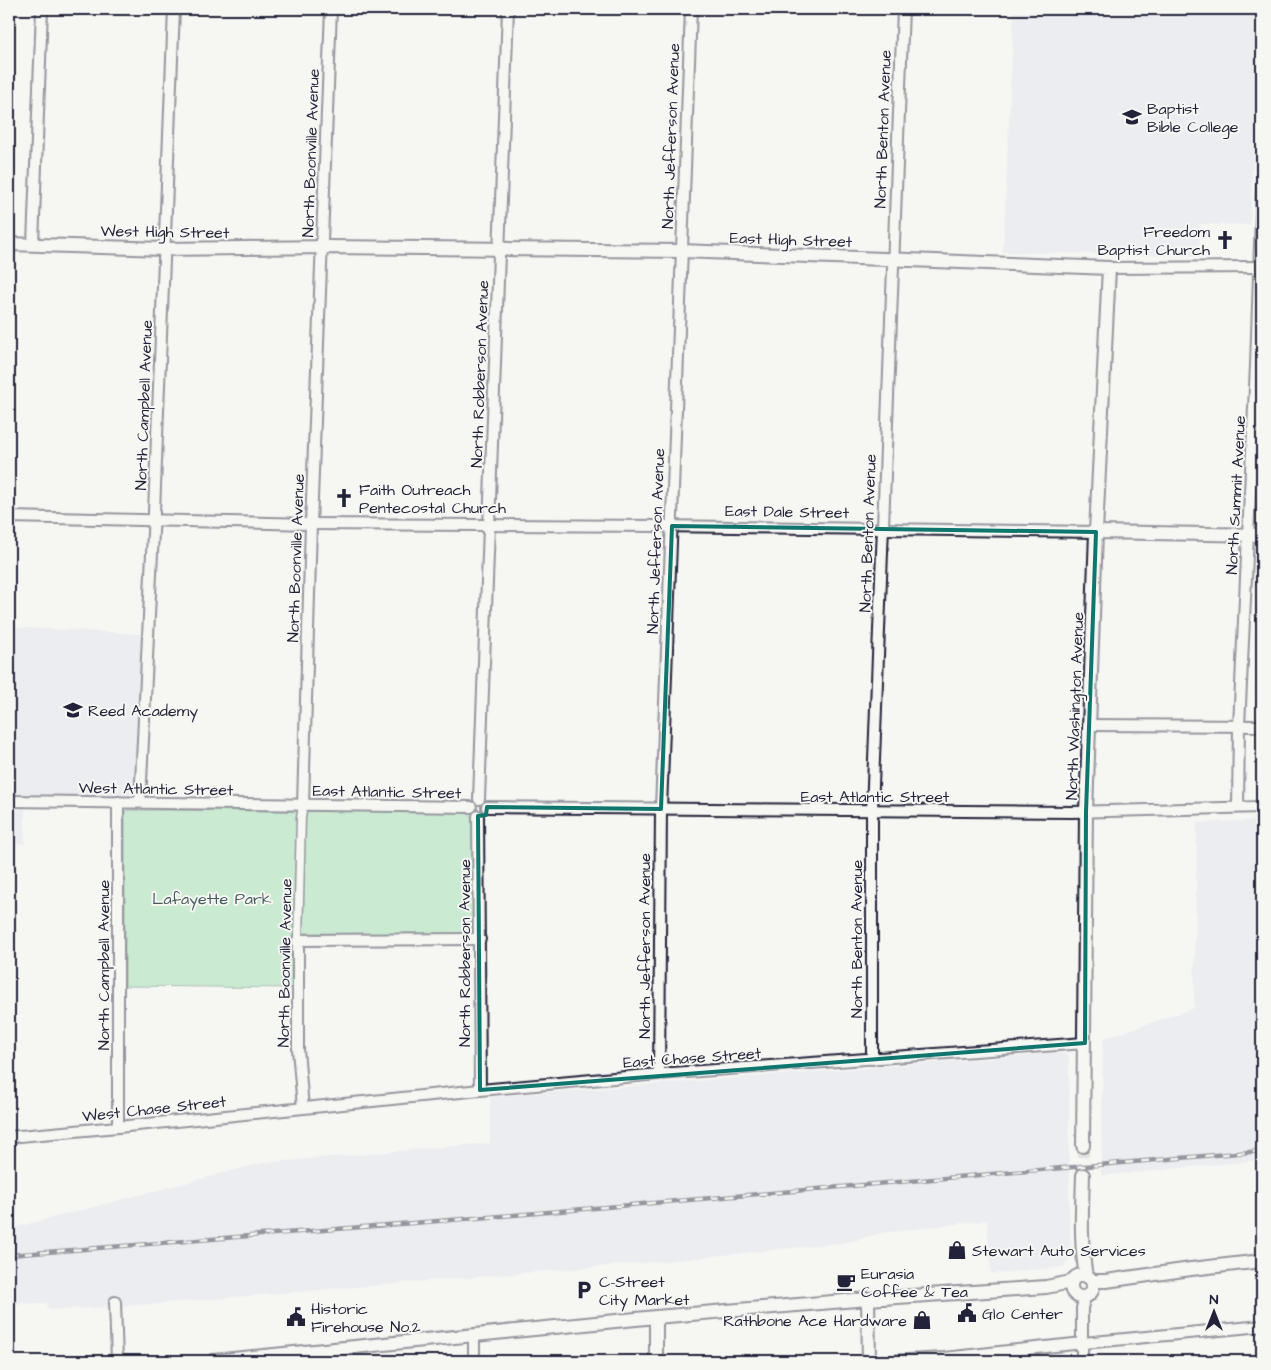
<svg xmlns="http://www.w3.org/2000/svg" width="1271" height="1370" font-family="'Architects Daughter',sans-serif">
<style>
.built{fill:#e1e2ee}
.green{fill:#94dba9;stroke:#5b7e72}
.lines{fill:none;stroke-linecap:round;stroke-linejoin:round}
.tertiary-tunnel{stroke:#cccccd;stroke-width:12;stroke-dasharray:12 6;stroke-linecap:butt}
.pedestrian-casing{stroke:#22223b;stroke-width:11}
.minor-casing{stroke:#22223b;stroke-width:14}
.tertiary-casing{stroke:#22223b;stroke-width:16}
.pedestrian{stroke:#f6f6f2;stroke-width:8}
.minor{stroke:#f6f6f2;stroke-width:10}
.tertiary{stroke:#f6f6f2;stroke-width:12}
.rail-casing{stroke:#22223b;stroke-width:4.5}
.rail{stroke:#f6f6f2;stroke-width:2.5;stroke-dasharray:8;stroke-linecap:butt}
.marked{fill:none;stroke:#0f766e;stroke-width:4;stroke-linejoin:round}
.labels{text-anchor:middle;stroke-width:4;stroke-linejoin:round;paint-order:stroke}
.poi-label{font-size:16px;fill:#22223b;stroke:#f6f6f2;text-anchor:start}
.street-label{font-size:16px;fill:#22223b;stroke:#f6f6f2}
.park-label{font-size:16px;fill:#445a5c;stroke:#f6f6f2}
</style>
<rect width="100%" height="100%" fill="#f6f6f2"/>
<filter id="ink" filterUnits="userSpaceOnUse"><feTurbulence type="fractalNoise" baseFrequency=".02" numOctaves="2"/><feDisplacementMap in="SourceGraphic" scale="10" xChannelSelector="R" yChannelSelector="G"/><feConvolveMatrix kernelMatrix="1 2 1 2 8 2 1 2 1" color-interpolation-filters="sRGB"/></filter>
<g filter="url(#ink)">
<g class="built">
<path d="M 1014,9 L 1261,9 L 1250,225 L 1200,224 L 1199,256 L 1003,252 Z"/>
<path d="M 9,627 L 141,634 L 134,789 L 130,795 L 127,797 L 9,795 Z"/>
<path d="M 25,807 L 25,844 L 9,844 L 9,811 L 18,811 L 21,808 Z"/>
<path d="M 1262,820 L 1262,1160 L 1101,1176 L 1103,1039 L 1194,1008 L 1197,823 Z"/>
<path d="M 1059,1053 L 1069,1055 L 1069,1206 L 1071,1258 L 1063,1267 L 991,1274 L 987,1220 L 882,1233 L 848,1242 L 667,1261 L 129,1306 L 48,1310 L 47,1303 L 9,1304 L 9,1229 L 262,1163 L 490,1143 L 490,1097 Z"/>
</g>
<path class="green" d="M 127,810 L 464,812 L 468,814 L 472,817 L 474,824 L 472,930 L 471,933 L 468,935 L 298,933 L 293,935 L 292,939 L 292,988 L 125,986 L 125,812 Z"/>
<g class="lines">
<path class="tertiary-tunnel" d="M 1083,1175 L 1083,1146"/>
<g class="pedestrian-casing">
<path id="pedestrian" d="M 298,940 L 301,818 L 303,805"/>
</g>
<g class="minor-casing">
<g id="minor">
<path d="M 33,244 L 42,9"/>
<path d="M 1109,268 L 1259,267"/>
<path d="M 9,517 L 311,524 L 658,526 L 1096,532"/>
<path d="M 1089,725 L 1262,726"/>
<path d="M 479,799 L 508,9"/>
<path d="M 9,801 L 471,807"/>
<path d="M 140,802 L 154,512 L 174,9"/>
<path d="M 303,805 L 311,524 L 331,9"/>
<path d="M 487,807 L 1071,812 L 1262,807"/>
<path d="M 1238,807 L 1239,726 L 1256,365 L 1262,184"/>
<path d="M 478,816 L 480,1090"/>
<path d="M 872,1059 L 872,811 L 903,9"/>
<path d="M 659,1074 L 661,809 L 691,9"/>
<path d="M 303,1108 L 298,1049 L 298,940 L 480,939"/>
<path d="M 118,1127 L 118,802"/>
<path d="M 9,1137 L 118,1127 L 480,1090 L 659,1074 L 1085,1043"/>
<path d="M 115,1302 L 117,1361"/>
<path d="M 474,1361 L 474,1335"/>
<path d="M 891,1361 L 944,1358 L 1083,1343 L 1262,1326"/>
<path d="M 1082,1361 L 1082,1308 L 1085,1297"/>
</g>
</g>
<g class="tertiary-casing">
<g id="tertiary">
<path d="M 9,244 L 164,249 L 329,247 L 682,251 L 1109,268 L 1096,532 L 1086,812 L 1083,1146"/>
<path d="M 1096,532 L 1262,535"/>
<path d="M 1083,1175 C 1082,1208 1080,1243 1086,1276"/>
<circle cx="1082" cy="1286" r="11"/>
<path d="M 1092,1281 L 1106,1281 L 1191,1269 L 1262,1261"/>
<path d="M 868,1299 L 869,1361"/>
<path d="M 213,1361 L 656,1317 L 868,1299 L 1046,1287 L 1071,1282"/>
<path d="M 656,1361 L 656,1317"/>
</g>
</g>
<use href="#pedestrian" class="pedestrian"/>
<use href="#minor" class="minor"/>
<use href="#tertiary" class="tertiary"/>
<g class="rail-casing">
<path id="rail" d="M 9,1255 L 489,1217 L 1262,1151"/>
</g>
<use href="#rail" class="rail"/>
</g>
</g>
<path d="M0 0H1271V1370H0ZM 672,526 L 1096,532 L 1086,812 L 1085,1043 L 480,1090 L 478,816 L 486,815 L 487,807 L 661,809 Z" fill="#f6f6f2" fill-opacity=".55" fill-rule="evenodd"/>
<path class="marked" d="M 672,526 L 1096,532 L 1086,812 L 1085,1043 L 480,1090 L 478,816 L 486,815 L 487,807 L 661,809 Z"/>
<defs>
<g id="university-bare" transform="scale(1.5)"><path d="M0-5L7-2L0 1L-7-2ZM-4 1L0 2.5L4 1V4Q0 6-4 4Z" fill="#22223b" stroke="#f6f6f2" stroke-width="2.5" paint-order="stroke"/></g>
<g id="church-bare" transform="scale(1.5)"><path d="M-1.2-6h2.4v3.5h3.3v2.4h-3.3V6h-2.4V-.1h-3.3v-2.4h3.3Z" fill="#22223b" stroke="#f6f6f2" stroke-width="2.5" paint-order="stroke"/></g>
<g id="school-bare" transform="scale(1.5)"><path d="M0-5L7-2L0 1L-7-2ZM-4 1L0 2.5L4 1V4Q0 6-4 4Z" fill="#22223b" stroke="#f6f6f2" stroke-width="2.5" paint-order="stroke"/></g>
<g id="shop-bare" transform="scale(1.5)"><path d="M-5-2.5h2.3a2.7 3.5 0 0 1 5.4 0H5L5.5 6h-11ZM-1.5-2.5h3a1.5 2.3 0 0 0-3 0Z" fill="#22223b" stroke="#f6f6f2" stroke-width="2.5" paint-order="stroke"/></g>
<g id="cafe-bare" transform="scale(1.5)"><path d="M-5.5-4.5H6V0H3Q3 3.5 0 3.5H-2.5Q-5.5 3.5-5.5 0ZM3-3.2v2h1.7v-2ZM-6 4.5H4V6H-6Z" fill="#22223b" stroke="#f6f6f2" stroke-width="2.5" paint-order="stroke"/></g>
<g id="parking-bare" transform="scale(1.5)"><path d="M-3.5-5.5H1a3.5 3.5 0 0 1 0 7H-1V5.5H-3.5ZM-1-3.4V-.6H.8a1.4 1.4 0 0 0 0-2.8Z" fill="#22223b" stroke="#f6f6f2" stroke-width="2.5" paint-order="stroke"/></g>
<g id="civic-bare" transform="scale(1.5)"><path d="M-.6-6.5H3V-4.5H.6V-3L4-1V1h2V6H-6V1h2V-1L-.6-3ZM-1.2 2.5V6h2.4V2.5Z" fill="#22223b" stroke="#f6f6f2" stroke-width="2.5" paint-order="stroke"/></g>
</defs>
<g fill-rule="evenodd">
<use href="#university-bare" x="1132" y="117"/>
<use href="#church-bare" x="1225" y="240"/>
<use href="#church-bare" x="344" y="498"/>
<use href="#school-bare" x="73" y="710"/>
<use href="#shop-bare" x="957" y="1250"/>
<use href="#cafe-bare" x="846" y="1282"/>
<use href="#parking-bare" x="584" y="1290"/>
<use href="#civic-bare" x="967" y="1313"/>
<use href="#civic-bare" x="296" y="1317"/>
<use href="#shop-bare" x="922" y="1320"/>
</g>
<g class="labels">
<g class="poi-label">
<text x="1147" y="114">Baptist<tspan x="1147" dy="18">Bible College</tspan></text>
<text x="1210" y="237" text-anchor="end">Freedom<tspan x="1210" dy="18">Baptist Church</tspan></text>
<text x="359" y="495">Faith Outreach<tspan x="359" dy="18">Pentecostal Church</tspan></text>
<text x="88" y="716">Reed Academy</text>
<text x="972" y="1256">Stewart Auto Services</text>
<text x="861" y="1279">Eurasia<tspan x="861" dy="18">Coffee &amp; Tea</tspan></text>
<text x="599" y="1287">C-Street<tspan x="599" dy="18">City Market</tspan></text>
<text x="311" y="1314">Historic<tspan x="311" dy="18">Firehouse No.2</tspan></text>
<text x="982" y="1319">Glo Center</text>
<text x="907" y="1326" text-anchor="end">Rathbone Ace Hardware</text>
</g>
<g class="street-label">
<text transform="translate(882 129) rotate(-88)" y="6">North Benton Avenue</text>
<text transform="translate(670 136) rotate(-88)" y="6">North Jefferson Avenue</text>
<text transform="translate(310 153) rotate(-88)" y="6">North Boonville Avenue</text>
<text transform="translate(165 231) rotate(1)" y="6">West High Street</text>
<text transform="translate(791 239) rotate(2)" y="6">East High Street</text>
<text transform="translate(479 374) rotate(-88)" y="6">North Robberson Avenue</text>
<text transform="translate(143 405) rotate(-88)" y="6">North Campbell Avenue</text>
<text transform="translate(1235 495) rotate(-87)" y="6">North Summit Avenue</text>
<text transform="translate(787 511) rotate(1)" y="6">East Dale Street</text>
<text transform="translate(867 533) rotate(-88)" y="6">North Benton Avenue</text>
<text transform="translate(655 541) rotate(-88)" y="6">North Jefferson Avenue</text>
<text transform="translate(295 558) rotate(-88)" y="6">North Boonville Avenue</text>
<text transform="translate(1074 706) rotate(-88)" y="6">North Washington Avenue</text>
<text transform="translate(156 788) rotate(1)" y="6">West Atlantic Street</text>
<text transform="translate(387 791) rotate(1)" y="6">East Atlantic Street</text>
<text x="875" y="802">East Atlantic Street</text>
<text transform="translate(856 939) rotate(-90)" y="6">North Benton Avenue</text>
<text transform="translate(644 946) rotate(-90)" y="6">North Jefferson Avenue</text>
<text transform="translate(464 953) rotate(-90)" y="6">North Robberson Avenue</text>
<text transform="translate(284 963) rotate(-89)" y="6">North Boonville Avenue</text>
<text transform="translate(103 965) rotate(-90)" y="6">North Campbell Avenue</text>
<text transform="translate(692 1057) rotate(-4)" y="6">East Chase Street</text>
<text transform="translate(154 1108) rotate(-6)" y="6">West Chase Street</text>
</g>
<g class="park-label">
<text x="212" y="904">Lafayette Park</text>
</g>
</g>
<rect width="1271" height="1370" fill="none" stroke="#f6f6f2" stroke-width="30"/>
<rect x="15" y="15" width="1241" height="1340" fill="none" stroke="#22223b" stroke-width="2" filter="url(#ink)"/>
<g transform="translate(1214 1312)" stroke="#f6f6f2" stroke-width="4" paint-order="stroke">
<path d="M0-4L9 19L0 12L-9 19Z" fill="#22223b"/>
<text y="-8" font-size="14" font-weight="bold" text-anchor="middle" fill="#22223b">N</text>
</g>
</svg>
